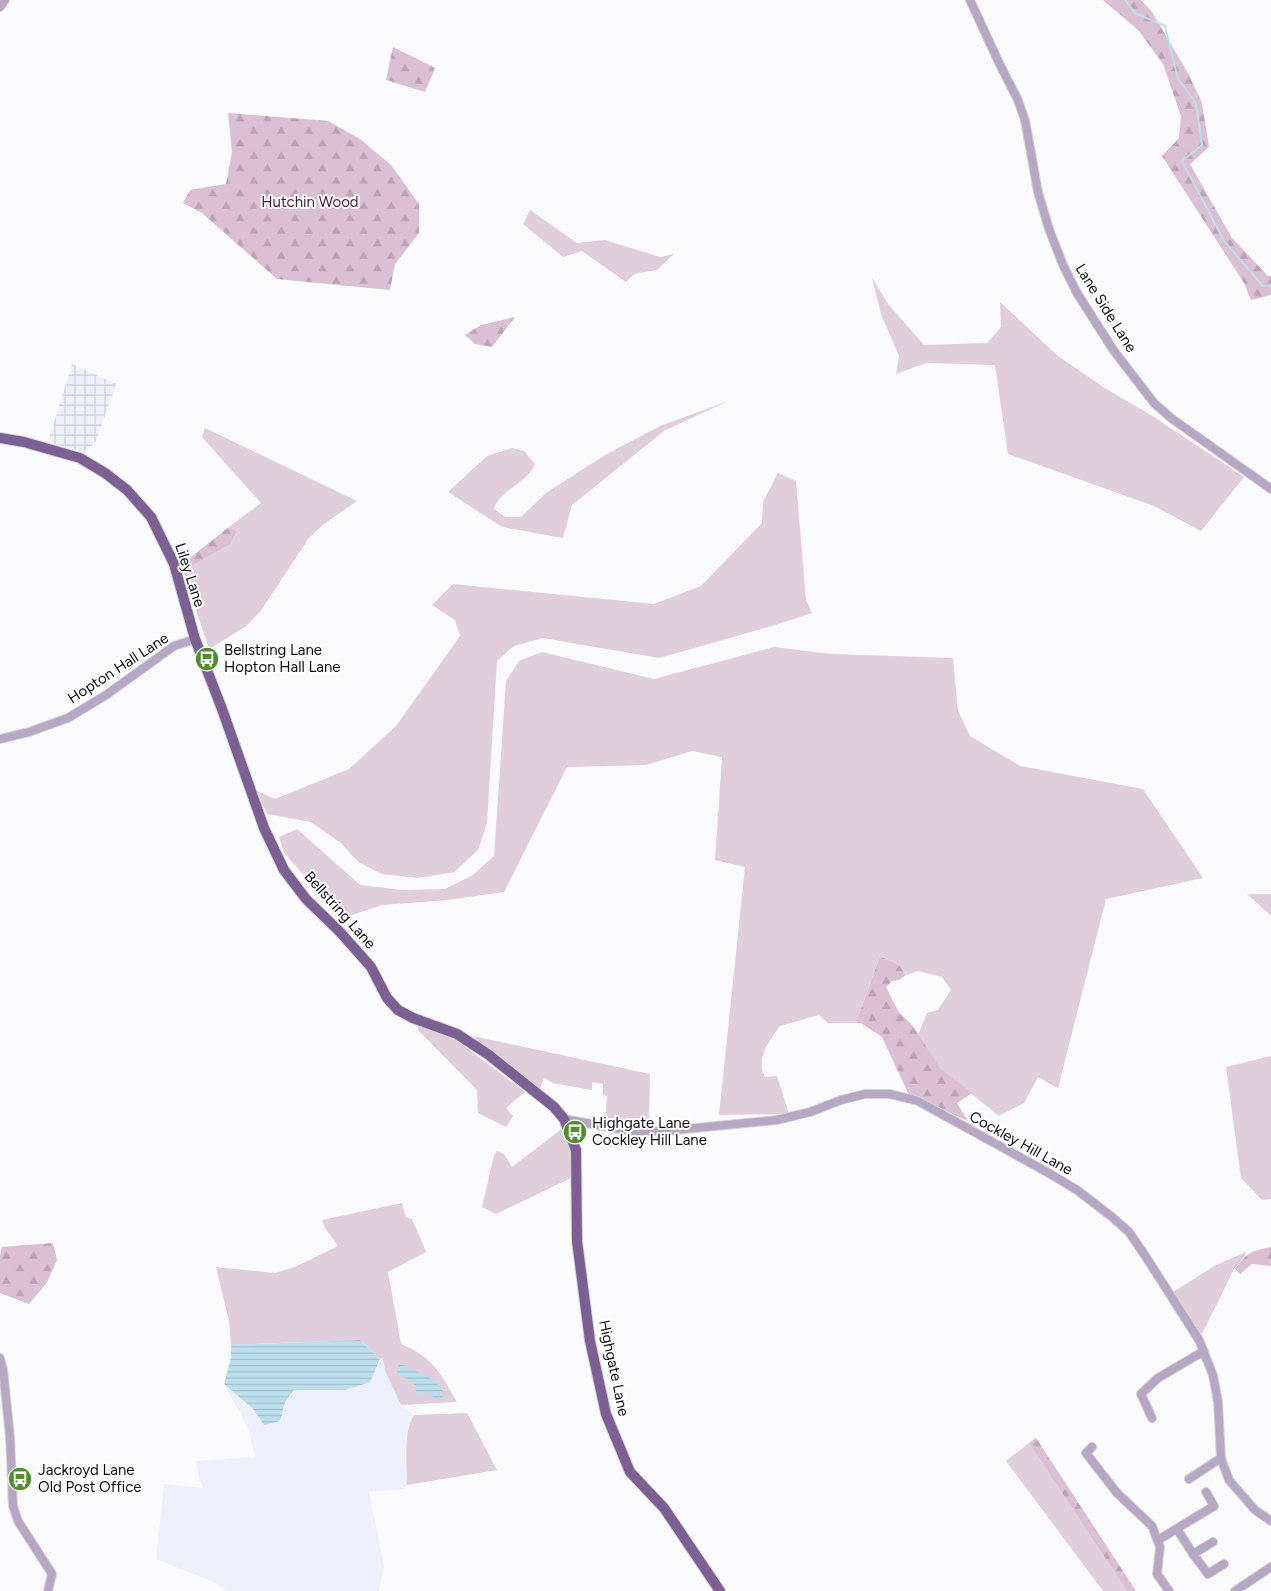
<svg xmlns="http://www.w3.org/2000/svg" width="1271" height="1591" font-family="Figtree,sans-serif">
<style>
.built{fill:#eef0fd}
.industrial{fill:url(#industrial-grid)}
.green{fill:#e1cedb}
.forest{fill:url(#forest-firs)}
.water{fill:url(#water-rules)}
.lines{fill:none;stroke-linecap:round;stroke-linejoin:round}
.stream{stroke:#bcdfec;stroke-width:2}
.minor-casing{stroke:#d5d5d7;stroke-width:10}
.major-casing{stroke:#d5d5d7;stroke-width:12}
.minor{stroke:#b6a7c5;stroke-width:8}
.major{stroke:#7c6094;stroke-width:10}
.labels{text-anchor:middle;stroke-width:4;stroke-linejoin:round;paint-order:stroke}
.park-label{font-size:15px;fill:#421d39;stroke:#fff}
.street-label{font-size:15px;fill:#0c0c0f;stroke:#fff}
.poi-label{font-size:15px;fill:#0c0c0f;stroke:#fff;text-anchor:start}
</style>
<defs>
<pattern id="industrial-grid" width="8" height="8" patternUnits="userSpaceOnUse" patternTransform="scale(1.25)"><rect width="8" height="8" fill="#eef0fd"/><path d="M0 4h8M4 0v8" fill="none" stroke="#cbcdd8"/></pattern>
<pattern id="forest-firs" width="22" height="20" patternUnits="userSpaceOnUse" patternTransform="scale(1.25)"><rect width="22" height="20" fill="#dbbfd2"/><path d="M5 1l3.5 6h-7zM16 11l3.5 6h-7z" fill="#bba3b3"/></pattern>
<pattern id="water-rules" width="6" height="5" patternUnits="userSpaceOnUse" patternTransform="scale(1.25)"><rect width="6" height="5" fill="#bcdfec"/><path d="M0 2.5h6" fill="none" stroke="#a0bec9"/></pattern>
</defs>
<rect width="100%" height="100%" fill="#fbfbfd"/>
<path class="built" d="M 383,1357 L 385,1371 L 401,1405 L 414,1414 L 409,1422 L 407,1436 L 407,1485 L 404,1489 L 369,1492 L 384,1566 L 379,1591 L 226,1591 L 216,1583 L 156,1559 L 164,1484 L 203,1488 L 199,1478 L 196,1461 L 255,1457 L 248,1428 L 224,1384 L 253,1409 L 280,1421 L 285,1402 L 297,1390 L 345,1390 L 376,1369 Z"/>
<path class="industrial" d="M 72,364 L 116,384 L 96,441 L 85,452 L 48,442 Z"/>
<g class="green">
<path d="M 530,210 L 577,243 L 605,240 L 660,257 L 674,254 L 657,270 L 634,274 L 626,282 L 582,251 L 563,257 L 523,224 Z"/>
<path d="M 872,278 L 889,305 L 924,345 L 987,343 L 1001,327 L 1000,302 L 1058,356 L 1103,387 L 1154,417 L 1244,477 L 1201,531 L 1154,506 L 1008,454 L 995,365 L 926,363 L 896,374 L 899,356 L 881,314 Z"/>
<path d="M 728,401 L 664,431 L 572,505 L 563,538 L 502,527 L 448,492 L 487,456 L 512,448 L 524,451 L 535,464 C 527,484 500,489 494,509 L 505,517 L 521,517 L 546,493 L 605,455 L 660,426 Z"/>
<path d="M 205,428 L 357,501 L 324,524 L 309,538 L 260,612 L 245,627 L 209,649 L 183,571 L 231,544 L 237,531 L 229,527 L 261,503 L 202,437 Z"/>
<path d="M 778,473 L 796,481 L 806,600 L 812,613 L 772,626 L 659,658 L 543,638 L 514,646 L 497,661 L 487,823 L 478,850 L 454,872 L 418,878 L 382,874 L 358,862 L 341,843 L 311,822 L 267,814 L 257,791 L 275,799 L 349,769 L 396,726 L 460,636 L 455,620 L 432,605 L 453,584 L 654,604 L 701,586 L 762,523 L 763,502 Z"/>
<path d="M 774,647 L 831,654 L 953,658 L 958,711 L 970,736 L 1020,766 L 1143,789 L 1203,878 L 1106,899 L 1058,1088 L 1038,1077 L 1024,1103 L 999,1116 L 941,1069 L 918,1035 L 927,1013 L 938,1010 L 951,990 L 942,977 L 918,971 L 906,975 L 899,965 L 880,956 L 856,1023 L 828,1023 L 819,1015 L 780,1026 C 770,1040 755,1058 765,1077 L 777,1076 L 789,1114 L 719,1115 L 745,867 L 715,860 L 722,757 L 692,751 L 646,765 L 567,767 L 504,892 L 448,900 L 382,905 L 343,918 L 284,853 L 279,837 L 297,829 L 360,885 L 402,890 L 445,889 L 473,875 L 494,856 L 506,681 L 519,661 L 542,652 L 654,679 Z"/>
<path d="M 1247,894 L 1271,894 L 1271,916 Z"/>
<path d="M 418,1025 L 456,1040 L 525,1092 L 506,1108 L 513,1116 L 506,1127 L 478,1113 L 477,1090 L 418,1030 Z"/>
<path d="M 473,1036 L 650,1074 L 649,1128 L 605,1122 L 607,1096 L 603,1095 L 603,1084 L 592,1082 L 592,1090 L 553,1083 L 544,1078 L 539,1091 Z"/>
<path d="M 1271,1056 L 1271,1199 L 1262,1200 L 1241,1178 L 1226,1067 Z"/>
<path d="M 563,1128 L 571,1151 L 571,1178 L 496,1214 L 482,1207 L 494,1155 L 497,1151 L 504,1154 L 512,1167 Z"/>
<path d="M 402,1203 L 406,1217 L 412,1219 L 426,1252 L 388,1272 L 401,1344 C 434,1358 440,1373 457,1402 L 401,1405 L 385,1371 L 383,1358 L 380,1359 L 360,1340 L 231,1345 L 229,1321 L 216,1267 L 275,1273 L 295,1267 L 338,1246 L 325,1228 L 322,1220 Z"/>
<path d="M 1246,1252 L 1245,1256 L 1234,1269 L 1201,1336 L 1173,1292 L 1216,1265 Z"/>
<path d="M 467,1413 L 497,1470 L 407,1485 C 407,1465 403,1431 414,1415 Z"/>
<path d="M 1029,1443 L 1127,1591 L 1103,1591 L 1006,1461 Z"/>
</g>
<g class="forest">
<path d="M 1103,0 L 1141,0 L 1152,12 L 1189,75 L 1202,103 L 1209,147 L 1190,164 L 1232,238 L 1268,276 L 1271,276 L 1271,295 L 1251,300 L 1244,283 L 1162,156 L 1179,138 L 1181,116 L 1163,64 L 1139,31 Z"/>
<path d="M 393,47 L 435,68 L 425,92 L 386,80 Z"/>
<path d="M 228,113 L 328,121 L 360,139 L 391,165 L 419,204 L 419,233 L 395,264 L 390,290 L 277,279 L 202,213 L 183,203 L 190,190 L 226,184 L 232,152 Z"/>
<path d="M 515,317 L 492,347 L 475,344 L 465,335 L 481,325 Z"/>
<path d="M 229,527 L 237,531 L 231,544 L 183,571 L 181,565 Z"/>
<path d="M 880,956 L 899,965 L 906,975 L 899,980 L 892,981 L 886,987 L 898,1011 L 912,1025 L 941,1069 L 972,1093 L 957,1103 L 968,1121 L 909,1095 L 882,1037 L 861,1023 L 856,1023 Z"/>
<path d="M 53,1243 L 57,1260 L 46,1284 L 29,1304 L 0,1293 L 0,1256 L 2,1247 Z"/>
<path d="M 1271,1247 L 1271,1266 L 1252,1264 L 1240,1274 L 1235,1269 C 1247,1253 1250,1251 1271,1247 Z"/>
<path d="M 1036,1438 L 1136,1591 L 1127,1591 L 1029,1443 Z"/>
</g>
<g class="water">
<path d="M 360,1340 L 380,1359 L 370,1382 L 345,1390 L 294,1390 L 285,1402 L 280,1421 L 264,1425 L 253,1409 L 224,1384 L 231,1357 L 231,1345 Z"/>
<path d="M 401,1364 L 432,1379 L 442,1389 L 443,1401 L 435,1399 L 426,1391 L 422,1396 L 416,1393 C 416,1380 408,1379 397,1375 L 397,1367 Z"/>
</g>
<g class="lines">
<path class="stream" d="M 1125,0 L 1135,13 L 1165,26 L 1178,79 L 1196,103 L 1202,145 L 1182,161 L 1224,241 L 1263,286 L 1271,285"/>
<g class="minor-casing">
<g id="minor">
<path d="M 970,0 L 1000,65 L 1017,98 L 1025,120 L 1038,192 L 1049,229 L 1063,265 L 1077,293 L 1114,351 L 1154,403 L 1171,418 L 1271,489"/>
<path d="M 0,7 L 5,0"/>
<path d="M 0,739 L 29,732 L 68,718 L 106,695 L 174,646 L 195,639"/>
<path d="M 564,1119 L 630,1131 L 665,1131 L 777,1120 L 810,1112 L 841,1100 L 865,1094 L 890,1094 L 918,1101 L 1047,1172 L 1077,1190 L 1112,1217 L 1129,1232 L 1146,1257 L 1199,1340 L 1213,1375 L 1218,1402 L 1221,1458 L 1229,1480 L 1255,1510 L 1271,1521"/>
<path d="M 0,1358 L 3,1369 L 10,1437 L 13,1506 L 18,1521 L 52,1574 L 48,1591"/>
<path d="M 1152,1418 L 1141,1394 L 1158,1378 L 1204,1351"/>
<path d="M 1092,1447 L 1086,1453 L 1117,1493 L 1152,1526 L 1160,1547 L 1157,1574 L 1169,1591"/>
<path d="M 1189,1479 L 1221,1458"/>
<path d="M 1177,1529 L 1193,1554 L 1208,1574 L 1224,1564"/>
<path d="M 1158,1540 L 1214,1506 L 1206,1492"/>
<path d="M 1193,1554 L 1213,1542"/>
<path d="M 1235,1591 L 1271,1567"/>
</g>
</g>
<g class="major-casing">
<path id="major" d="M 0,438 L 24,442 L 80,458 L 105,473 L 127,490 L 151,517 L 174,564 L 195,639 L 222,709 L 264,828 L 284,870 L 306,899 L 340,932 L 371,967 L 387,998 L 398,1010 L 413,1018 L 457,1034 L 489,1055 L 554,1107 L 564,1119 L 576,1150 L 577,1241 L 590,1341 L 606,1414 L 630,1472 L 664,1508 L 720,1591"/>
</g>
<use href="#minor" class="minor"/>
<use href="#major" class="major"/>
</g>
<defs>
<g id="bus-disc" transform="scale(1.25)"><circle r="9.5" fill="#508e2e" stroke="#fff"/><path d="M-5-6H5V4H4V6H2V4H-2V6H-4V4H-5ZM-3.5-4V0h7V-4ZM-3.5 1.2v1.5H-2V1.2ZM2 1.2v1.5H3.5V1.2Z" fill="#fff"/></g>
</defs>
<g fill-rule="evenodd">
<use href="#bus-disc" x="207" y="659"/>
<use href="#bus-disc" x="575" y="1132"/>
<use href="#bus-disc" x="20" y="1479"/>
</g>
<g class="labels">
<g class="park-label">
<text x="310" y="207">Hutchin Wood</text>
</g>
<g class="street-label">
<text transform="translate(1106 308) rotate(58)" y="5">Lane Side Lane</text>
<text transform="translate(190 575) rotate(72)" y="5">Liley Lane</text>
<text transform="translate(118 668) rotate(-33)" y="5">Hopton Hall Lane</text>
<text transform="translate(340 910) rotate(48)" y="5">Bellstring Lane</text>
<text transform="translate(1021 1143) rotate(29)" y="5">Cockley Hill Lane</text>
<text transform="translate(614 1368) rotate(78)" y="5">Highgate Lane</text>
</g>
<g class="poi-label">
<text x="224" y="655">Bellstring Lane<tspan x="224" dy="17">Hopton Hall Lane</tspan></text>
<text x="592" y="1128">Highgate Lane<tspan x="592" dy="17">Cockley Hill Lane</tspan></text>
<text x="38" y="1475">Jackroyd Lane<tspan x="38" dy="17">Old Post Office</tspan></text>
</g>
</g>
</svg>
